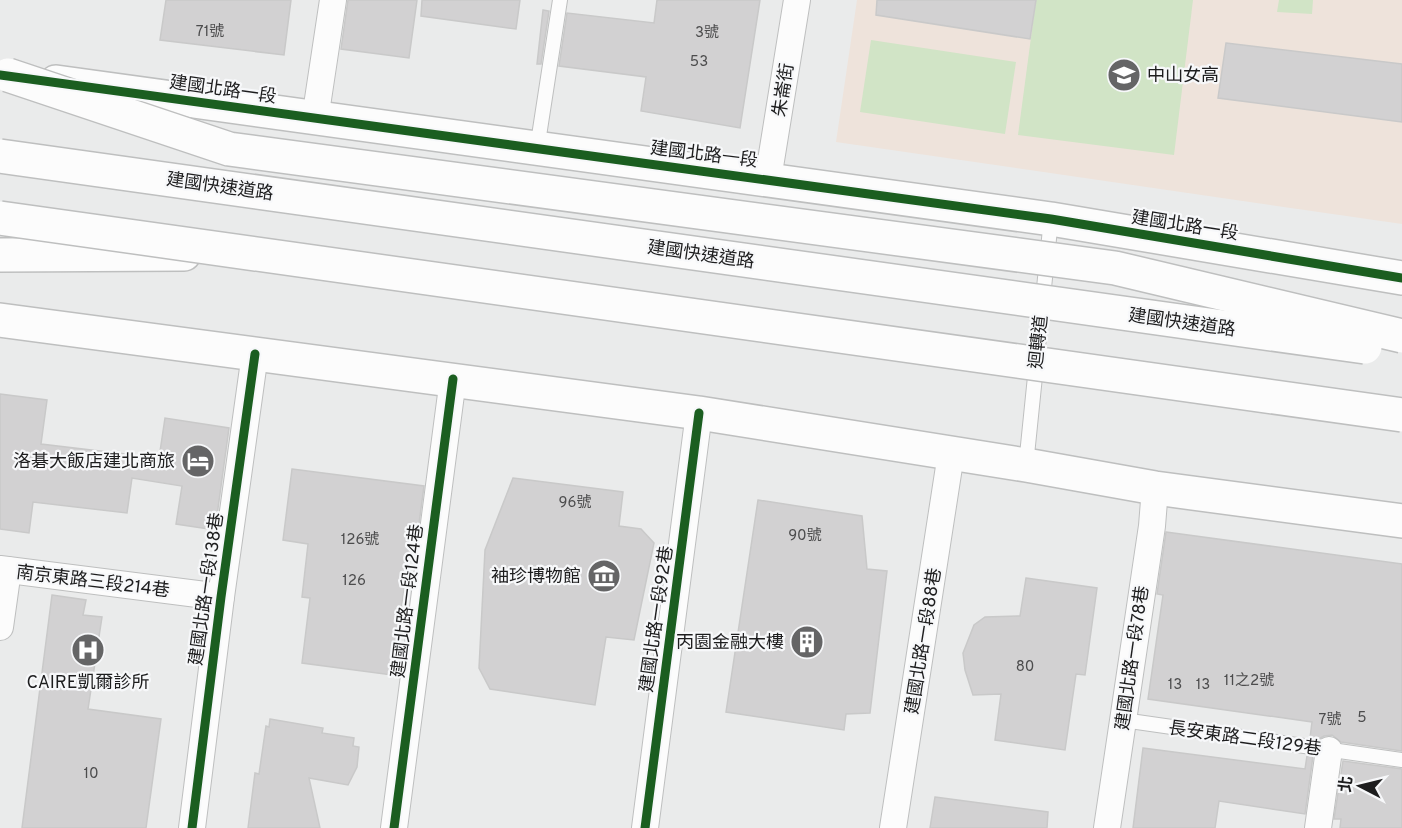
<svg xmlns="http://www.w3.org/2000/svg" width="1402" height="828" font-family="Overpass,'Noto Sans TC',sans-serif">
<style>
.education{fill:#eee3db}
.green{fill:#d1e4c6}
.building{fill:#d2d1d2;stroke:#c9c9c9;stroke-width:1.5}
.lines{fill:none;stroke-linecap:round;stroke-linejoin:round}
.service-casing{stroke:#bebfbf;stroke-width:16}
.minor-casing{stroke:#bebfbf;stroke-width:28}
.tertiary-casing{stroke:#bebfbf;stroke-width:36}
.trunk-casing{stroke:#bebfbf;stroke-width:36}
.service{stroke:#fcfcfc;stroke-width:14}
.minor{stroke:#fcfcfc;stroke-width:26}
.tertiary{stroke:#fcfcfc;stroke-width:33}
.trunk{stroke:#fcfcfc;stroke-width:33}
.trunk-bridge-casing{stroke:#bebfbf;stroke-width:36;stroke-linecap:butt}
.trunk-bridge{stroke:#fcfcfc;stroke-width:33}
.cycleway-casing{stroke:#f7f8fa;stroke-width:13}
.cycleway{stroke:#1b5e20;stroke-width:9}
.labels{text-anchor:middle;stroke-width:4.5;stroke-linejoin:round;paint-order:stroke}
.number-label{font-size:15px;fill:#4c4c4d}
.poi-label{font-size:18px;fill:#1d1d1e;stroke:#f7f8fa;text-anchor:end}
.street-label{font-size:18px;fill:#1d1d1e;stroke:#f7f8fa}
</style>
<rect width="100%" height="100%" fill="#eaebeb"/>
<path class="education" d="M 857,0 L 1402,0 L 1402,224 L 836,142 Z"/>
<g class="green">
<path d="M 1036,0 L 1193,0 L 1174,155 L 1018,135 Z"/>
<path d="M 1279,0 L 1313,0 L 1312,14 L 1277,12 Z"/>
<path d="M 871,40 L 1016,62 L 1005,134 L 860,112 Z"/>
</g>
<g class="building">
<path d="M 166,0 L 291,0 L 284,55 L 160,40 Z"/>
<path d="M 348,0 L 417,0 L 409,58 L 341,49 Z"/>
<path d="M 422,0 L 520,0 L 516,29 L 421,16 Z"/>
<path d="M 657,0 L 760,0 L 740,128 L 641,111 L 646,77 L 559,66 L 567,13 L 654,23 Z"/>
<path d="M 877,0 L 1036,0 L 1030,39 L 876,15 Z"/>
<path d="M 543,10 L 549,11 L 541,64 L 537,64 Z"/>
<path d="M 1226,43 L 1402,64 L 1402,122 L 1218,98 Z"/>
<path d="M 0,394 L 47,400 L 41,444 L 159,458 L 165,418 L 229,428 L 215,530 L 176,524 L 182,486 L 132,478 L 127,513 L 33,502 L 29,533 L 0,529 Z"/>
<path d="M 292,469 L 424,486 L 414,561 L 408,561 L 392,675 L 302,663 L 310,598 L 302,597 L 308,544 L 283,540 Z"/>
<path d="M 513,478 L 623,492 L 619,526 L 641,529 L 654,543 L 634,640 L 606,637 L 595,705 L 490,689 L 479,668 L 485,550 Z"/>
<path d="M 758,500 L 862,516 L 867,569 L 887,571 L 870,713 L 846,714 L 844,730 L 726,712 Z"/>
<path d="M 1166,532 L 1402,564 L 1402,751 L 1341,742 L 1332,735 L 1324,736 L 1319,739 L 1310,738 L 1312,722 L 1148,699 L 1163,595 L 1157,594 Z"/>
<path d="M 1026,578 L 1097,588 L 1085,675 L 1076,674 L 1065,750 L 995,740 L 1001,694 L 973,695 L 965,670 L 963,653 L 974,625 L 985,617 L 1020,616 Z"/>
<path d="M 52,595 L 86,600 L 83,615 L 102,617 L 88,709 L 161,719 L 146,828 L 22,828 Z"/>
<path d="M 270,719 L 323,728 L 322,733 L 354,738 L 353,746 L 359,747 L 357,767 L 348,785 L 309,778 L 320,828 L 248,828 L 255,773 L 259,774 L 266,726 L 269,727 Z"/>
<path d="M 1143,748 L 1305,769 L 1307,756 L 1313,756 L 1305,814 L 1219,801 L 1215,828 L 1133,828 Z"/>
<path d="M 1343,761 L 1402,769 L 1402,828 L 1340,828 L 1341,819 L 1334,819 Z"/>
<path d="M 935,797 L 1048,812 L 1047,828 L 930,828 Z"/>
</g>
<g class="lines">
<g class="service-casing">
<g id="service">
<path d="M 537,149 L 560,0"/>
<path d="M 1026,465 L 1051,219"/>
<path d="M 1123,720 L 1402,760"/>
</g>
</g>
<g class="minor-casing">
<g id="minor">
<path d="M 315,119 L 333,0"/>
<path d="M 768,179 L 797,0"/>
<path d="M 0,569 L 221,597"/>
<path d="M 0,627 L 8,570"/>
<path d="M 192,828 L 221,597 L 255,354"/>
<path d="M 394,828 L 453,379"/>
<path d="M 645,828 L 699,413"/>
<path d="M 893,828 L 951,454"/>
<path d="M 1107,828 L 1152,526 L 1155,488"/>
<path d="M 1318,828 L 1329,750"/>
</g>
</g>
<g class="tertiary-casing">
<g id="tertiary">
<path d="M 56,82 L 1051,219 L 1402,278"/>
<path d="M 0,320 L 699,413 L 1026,465 L 1155,488 L 1402,521"/>
</g>
</g>
<g class="trunk-casing">
<path id="trunk" d="M 0,255 L 184,254"/>
</g>
<use href="#service" class="service"/>
<use href="#minor" class="minor"/>
<use href="#tertiary" class="tertiary"/>
<use href="#trunk" class="trunk"/>
<g class="trunk-bridge-casing">
<g id="trunk-bridge">
<path d="M 8,75 L 229,149 L 1115,268 L 1402,336"/>
<path d="M 0,156 L 1365,347"/>
<path d="M 0,218 L 1402,415"/>
</g>
</g>
<use href="#trunk-bridge" class="trunk-bridge"/>
<g class="cycleway-casing">
<g id="cycleway">
<path d="M 0,75 L 1051,219 L 1402,278"/>
<path d="M 192,828 L 221,597 L 255,354"/>
<path d="M 394,828 L 453,379"/>
<path d="M 645,828 L 699,413"/>
</g>
</g>
<use href="#cycleway" class="cycleway"/>
</g>
<defs>
<g id="school-disc" transform="scale(1.725)"><circle r="9.5" fill="#656566" stroke="#f7f8fa"/><path d="M0-5L7-2L0 1L-7-2ZM-4 1L0 2.5L4 1V4Q0 6-4 4Z" fill="#fff"/></g>
<g id="hotel-disc" transform="scale(1.725)"><circle r="9.5" fill="#656566" stroke="#f7f8fa"/><path d="M-6-4.5h1.5V1H6V5H4.5V3h-9V5H-6ZM-4 0a1.8 1.8 0 1 1 3.6 0ZM.5 0V-2.5h3Q6-2.5 6 0Z" fill="#fff"/></g>
<g id="museum-disc" transform="scale(1.725)"><circle r="9.5" fill="#656566" stroke="#f7f8fa"/><path d="M0-6L6-3V-2H-6V-3ZM-5-1h2V3h-2ZM-1-1h2V3h-2ZM3-1h2V3H3ZM-6 4H6V6H-6Z" fill="#fff"/></g>
<g id="building-disc" transform="scale(1.725)"><circle r="9.5" fill="#656566" stroke="#f7f8fa"/><path d="M-4-6H4V6H1V3H-1V6H-4ZM-2.5-4.3h1.7v1.8h-1.7ZM.8-4.3h1.7v1.8H.8ZM-2.5-1h1.7V.8h-1.7ZM.8-1h1.7V.8H.8Z" fill="#fff"/></g>
<g id="hospital-disc" transform="scale(1.725)"><circle r="9.5" fill="#656566" stroke="#f7f8fa"/><path d="M-5-5h3v3.5h4V-5h3V5h-3V1.5h-4V5h-3Z" fill="#fff"/></g>
</defs>
<g fill-rule="evenodd">
<use href="#school-disc" x="1124" y="75"/>
<use href="#hotel-disc" x="198" y="461"/>
<use href="#museum-disc" x="604" y="576"/>
<use href="#building-disc" x="807" y="642"/>
<use href="#hospital-disc" x="88" y="650"/>
</g>
<g class="labels">
<g class="number-label">
<text x="210" y="36">71號</text>
<text x="707" y="37">3號</text>
<text x="699" y="66">53</text>
<text x="575" y="507">96號</text>
<text x="805" y="540">90號</text>
<text x="360" y="544">126號</text>
<text x="354" y="585">126</text>
<text x="1025" y="671">80</text>
<text x="1249" y="685">11之2號</text>
<text x="1175" y="689">13</text>
<text x="1203" y="689">13</text>
<text x="1362" y="722">5</text>
<text x="1330" y="724">7號</text>
<text x="91" y="778">10</text>
</g>
<g class="poi-label">
<text x="1147" y="81" text-anchor="start">中山女高</text>
<text x="175" y="467">洛碁大飯店建北商旅</text>
<text x="581" y="582">袖珍博物館</text>
<text x="784" y="648">丙園金融大樓</text>
<text x="88" y="688" text-anchor="middle">CAIRE凱爾診所</text>
</g>
<g class="street-label">
<text transform="translate(223 89) rotate(8)" y="6">建國北路一段</text>
<text transform="translate(783 90) rotate(-81)" y="6">朱崙街</text>
<text transform="translate(704 154) rotate(7)" y="6">建國北路一段</text>
<text transform="translate(220 186) rotate(8)" y="6">建國快速道路</text>
<text transform="translate(1185 225) rotate(9)" y="6">建國北路一段</text>
<text transform="translate(701 254) rotate(8)" y="6">建國快速道路</text>
<text transform="translate(1182 322) rotate(8)" y="6">建國快速道路</text>
<text transform="translate(1038 342) rotate(-84)" y="6">迴轉道</text>
<text transform="translate(93 581) rotate(7)" y="6">南京東路三段214巷</text>
<text transform="translate(206 589) rotate(-82)" y="6">建國北路一段138巷</text>
<text transform="translate(407 601) rotate(-83)" y="6">建國北路一段124巷</text>
<text transform="translate(656 619) rotate(-82)" y="6">建國北路一段92巷</text>
<text transform="translate(923 641) rotate(-81)" y="6">建國北路一段88巷</text>
<text transform="translate(1132 658) rotate(-82)" y="6">建國北路一段78巷</text>
<text transform="translate(1245 738) rotate(8)" y="6">長安東路二段129巷</text>
</g>
</g>
<g transform="translate(1360 786) rotate(277)" stroke="#f7f8fa" stroke-width="4.5" paint-order="stroke">
<path d="M0-4.5L10 22L0 15L-10 22Z" fill="#1d1d1e"/>
<text y="-9" font-size="16" font-weight="bold" text-anchor="middle" fill="#1d1d1e">北</text>
</g>
</svg>
